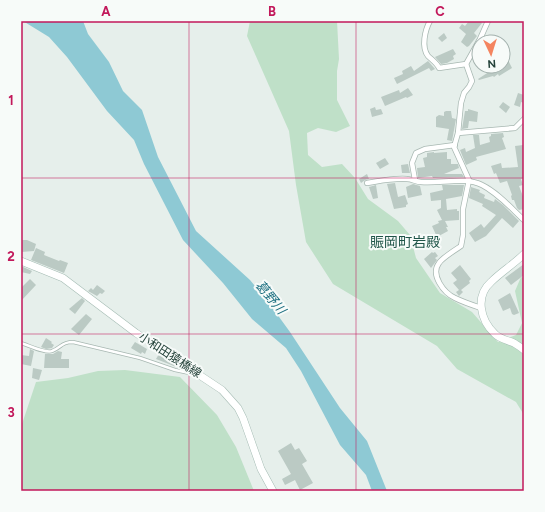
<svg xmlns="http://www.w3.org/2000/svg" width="545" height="512" font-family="Figtree,'Noto Sans JP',sans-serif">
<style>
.green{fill:#bfe0c8}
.water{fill:#8ec9d4}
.building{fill:#bbcac4}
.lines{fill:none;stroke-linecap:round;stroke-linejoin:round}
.lane-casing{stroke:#a8b8b2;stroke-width:4}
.street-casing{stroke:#a8b8b2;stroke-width:6}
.secondary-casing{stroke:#a4bbb3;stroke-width:8}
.lane{stroke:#fff;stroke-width:2.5}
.street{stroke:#fff;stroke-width:4.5}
.secondary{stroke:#fff;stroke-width:7}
.grid{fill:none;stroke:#c2185b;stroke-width:1;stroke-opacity:0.55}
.labels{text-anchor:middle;stroke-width:4;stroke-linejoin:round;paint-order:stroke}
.street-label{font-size:12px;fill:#24423a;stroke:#f7fbf9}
.water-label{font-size:13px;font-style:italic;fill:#1c6f80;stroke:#f7fbf9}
.quarter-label{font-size:14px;fill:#1f5548;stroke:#f7fbf9}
.neatline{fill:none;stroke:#c2185b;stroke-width:1.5}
.grid-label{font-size:13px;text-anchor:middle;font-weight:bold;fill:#c2185b}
</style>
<rect width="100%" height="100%" fill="#e6efeb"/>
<g class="green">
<path d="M 250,21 L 337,21 L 339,59 L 337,71 L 337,100 L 350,126 L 336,132 L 318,128 L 307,133 L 308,155 L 322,167 L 342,164 L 355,178 L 368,199 L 398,221 L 410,235 L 416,258 L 440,293 L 472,312 L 498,342 L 516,335 L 522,323 L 515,291 L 521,277 L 524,278 L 524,415 L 516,402 L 457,369 L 437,346 L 333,284 L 306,242 L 296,185 L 289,131 L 247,36 Z"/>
<path d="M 125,370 L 180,377 L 217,415 L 236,447 L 254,491 L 21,491 L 21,427 L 36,382 L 68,378 L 98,371 Z"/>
</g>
<path class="water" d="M 23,21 L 83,21 L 88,34 L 109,62 L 123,91 L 142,110 L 158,157 L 196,231 L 250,280 L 266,299 L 290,332 L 340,408 L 367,441 L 387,491 L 372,491 L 366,475 L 340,445 L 301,371 L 286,348 L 252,319 L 223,283 L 183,240 L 144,164 L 134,140 L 107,111 L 67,57 L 49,37 Z"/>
<g class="building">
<path d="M 469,21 L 479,21 L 482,23 L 474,33 L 477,36 L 469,46 L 467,47 L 461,42 L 466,34 L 459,28 L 462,24 L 465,26 Z"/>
<path d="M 444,33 L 447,38 L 442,42 L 438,38 Z"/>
<path d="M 453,49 L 456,54 L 453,56 L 454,59 L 447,63 L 441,64 L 435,57 Z"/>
<path d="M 503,59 L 506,61 L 508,60 L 512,68 L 499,76 L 498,74 L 494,77 L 493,76 L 479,80 L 478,79 L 498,66 L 503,66 Z"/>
<path d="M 428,61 L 435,69 L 431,71 L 429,68 L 397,84 L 394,78 L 403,74 L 402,71 L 411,66 L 414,71 Z"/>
<path d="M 408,88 L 413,95 L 407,98 L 406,97 L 385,106 L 381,97 L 399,90 L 400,93 Z"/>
<path d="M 518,93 L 524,95 L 524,103 L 521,102 L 520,107 L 514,105 Z"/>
<path d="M 503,102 L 510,107 L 506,113 L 499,107 Z"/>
<path d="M 375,107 L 376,110 L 381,109 L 383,114 L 372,117 L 370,109 Z"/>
<path d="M 468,109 L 478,112 L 477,122 L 469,121 L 468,128 L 462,129 L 465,111 L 468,111 Z"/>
<path d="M 446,111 L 451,111 L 452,118 L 456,119 L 452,141 L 447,140 L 449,129 L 436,127 L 436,117 L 439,115 L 444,116 L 444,112 Z"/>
<path d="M 503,133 L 504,137 L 502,138 L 506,149 L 476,157 L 477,160 L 466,165 L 460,150 L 465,148 L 466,152 L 475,148 L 473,135 L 479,135 L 480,145 L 490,142 L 489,137 L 491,136 L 491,134 Z"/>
<path d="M 523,145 L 524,146 L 524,178 L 521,179 L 523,185 L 519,186 L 524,199 L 524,209 L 519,210 L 517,208 L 514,200 L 512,200 L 511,196 L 512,195 L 507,181 L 500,183 L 496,173 L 494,174 L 491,166 L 501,163 L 502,168 L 518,167 L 515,146 Z"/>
<path d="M 434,152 L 434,153 L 447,152 L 447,159 L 451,159 L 451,164 L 458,164 L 459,168 L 444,174 L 462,174 L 464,177 L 433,178 L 432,176 L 418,178 L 417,168 L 425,167 L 423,158 L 427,157 L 427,153 Z"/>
<path d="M 385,158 L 389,164 L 380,169 L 376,163 Z"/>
<path d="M 408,164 L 410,173 L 402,173 L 401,165 Z"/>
<path d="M 367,174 L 369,179 L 365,180 L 361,183 L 359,179 Z"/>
<path d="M 395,183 L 398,197 L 405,195 L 408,204 L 406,205 L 406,207 L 394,209 L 387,184 Z"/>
<path d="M 413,184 L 420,186 L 422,195 L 408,198 L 406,187 Z"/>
<path d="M 376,185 L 378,198 L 373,199 L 369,187 Z"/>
<path d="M 442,185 L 464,185 L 462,196 L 446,199 L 447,210 L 457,209 L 457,211 L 459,211 L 459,220 L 445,221 L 448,227 L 446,227 L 448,231 L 437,237 L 432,226 L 439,223 L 438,221 L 442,220 L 437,210 L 441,208 L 441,200 L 431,201 L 430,193 L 443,190 Z"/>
<path d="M 471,187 L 480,190 L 479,192 L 485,195 L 484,198 L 494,202 L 495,199 L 503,205 L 519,221 L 513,228 L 502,218 L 486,236 L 475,242 L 469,233 L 481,224 L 484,228 L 496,215 L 482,206 L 483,204 L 469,198 Z"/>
<path d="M 21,240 L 27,240 L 36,244 L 34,251 L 21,252 Z"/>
<path d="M 36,248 L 45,252 L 44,255 L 59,261 L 60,260 L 68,263 L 64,273 L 31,260 Z"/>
<path d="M 432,252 L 433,253 L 435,252 L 438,256 L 435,258 L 437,260 L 431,268 L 424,259 Z"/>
<path d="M 524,264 L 524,275 L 511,285 L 505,278 Z"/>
<path d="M 460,265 L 471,279 L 469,281 L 470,283 L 461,290 L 463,292 L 459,296 L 456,292 L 459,290 L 453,283 L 457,280 L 451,273 Z"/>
<path d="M 21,266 L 32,271 L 30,274 L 21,272 Z"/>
<path d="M 30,279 L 36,285 L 21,301 L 21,288 Z"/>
<path d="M 97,285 L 105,291 L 102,294 L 100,293 L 97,296 L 88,291 L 91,288 L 93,290 Z"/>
<path d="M 510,293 L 519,313 L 514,315 L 512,314 L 510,308 L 503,311 L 498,300 Z"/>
<path d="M 82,298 L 85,301 L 75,314 L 69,309 Z"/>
<path d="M 86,314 L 92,319 L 79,335 L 71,329 Z"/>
<path d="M 46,338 L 52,342 L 51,343 L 54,345 L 52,348 L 46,349 L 41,347 Z"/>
<path d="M 135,342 L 147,349 L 145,354 L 142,352 L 141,354 L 131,348 Z"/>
<path d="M 30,349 L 34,351 L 31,366 L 21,364 L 21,355 L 29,356 Z"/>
<path d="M 58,351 L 62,352 L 61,359 L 69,359 L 69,368 L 44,368 L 45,354 L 53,354 Z"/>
<path d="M 159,354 L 179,367 L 179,368 L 156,359 Z"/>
<path d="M 33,368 L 42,370 L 39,380 L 32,378 Z"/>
<path d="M 291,443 L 295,450 L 299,448 L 307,461 L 302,464 L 313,483 L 300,490 L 295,480 L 285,485 L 282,479 L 291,474 L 278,451 Z"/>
</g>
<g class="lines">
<g class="lane-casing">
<path id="lane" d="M 21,343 C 28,345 46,354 52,351 C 61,348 61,342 73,342 L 140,358 L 175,370 L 194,374"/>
</g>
<g class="street-casing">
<g id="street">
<path d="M 430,21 C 425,30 421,47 428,56 C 432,60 437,63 439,68 L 466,64"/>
<path d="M 466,64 L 472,81 L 469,87 L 464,93 L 461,103 L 458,133 L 454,147 L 469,180 L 463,209 L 463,235 L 461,246 C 455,250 442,258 439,263 C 430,275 444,293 455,298 C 463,302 472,305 481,308"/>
<path d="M 466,64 L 480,39 L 488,21"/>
<path d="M 458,133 L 515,128 L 524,119"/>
<path d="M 415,180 L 412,163 L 416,153 L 425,149 L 455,145"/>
<path d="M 367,183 C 380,181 393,178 407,179 C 412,179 416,182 421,182 C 441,184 465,176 482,185 C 498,193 511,208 524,220"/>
</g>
</g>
<g class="secondary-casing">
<g id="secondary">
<path d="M 524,254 C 514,264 501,272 491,282 C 475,296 480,320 495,334 C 500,339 507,340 514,343 C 517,345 521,347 524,350"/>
<path d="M 21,261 L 63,278 L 136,333 L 222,390 L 238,408 L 243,418 L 261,469 L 273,491"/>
</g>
</g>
<use href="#lane" class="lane"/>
<use href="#street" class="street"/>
<use href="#secondary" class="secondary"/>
</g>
<path class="grid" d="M 189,21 L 189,491M 356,21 L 356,491M 21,178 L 524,178M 21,334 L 524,334"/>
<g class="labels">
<g class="street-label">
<text transform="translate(170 355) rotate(33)" y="4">小和田猿橋線</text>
</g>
<g class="water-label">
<text transform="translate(271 297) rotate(50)" y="5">葛野川</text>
</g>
<g class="quarter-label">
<text x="405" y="247">賑岡町岩殿</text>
</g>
</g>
<rect width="545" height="512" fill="none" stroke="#f7fbf9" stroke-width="44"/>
<g transform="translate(491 54) rotate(176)"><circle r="19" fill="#f7fbf9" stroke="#a3b1ad"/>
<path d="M0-3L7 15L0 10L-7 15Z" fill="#f4845f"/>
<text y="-6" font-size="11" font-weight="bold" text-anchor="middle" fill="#24423a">N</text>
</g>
<rect x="22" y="22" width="501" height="468" class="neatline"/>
<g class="grid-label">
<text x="106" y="16">A</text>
<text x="272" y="16">B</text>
<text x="440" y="16">C</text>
<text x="11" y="105">1</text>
<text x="11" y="261">2</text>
<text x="11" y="417">3</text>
</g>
</svg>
